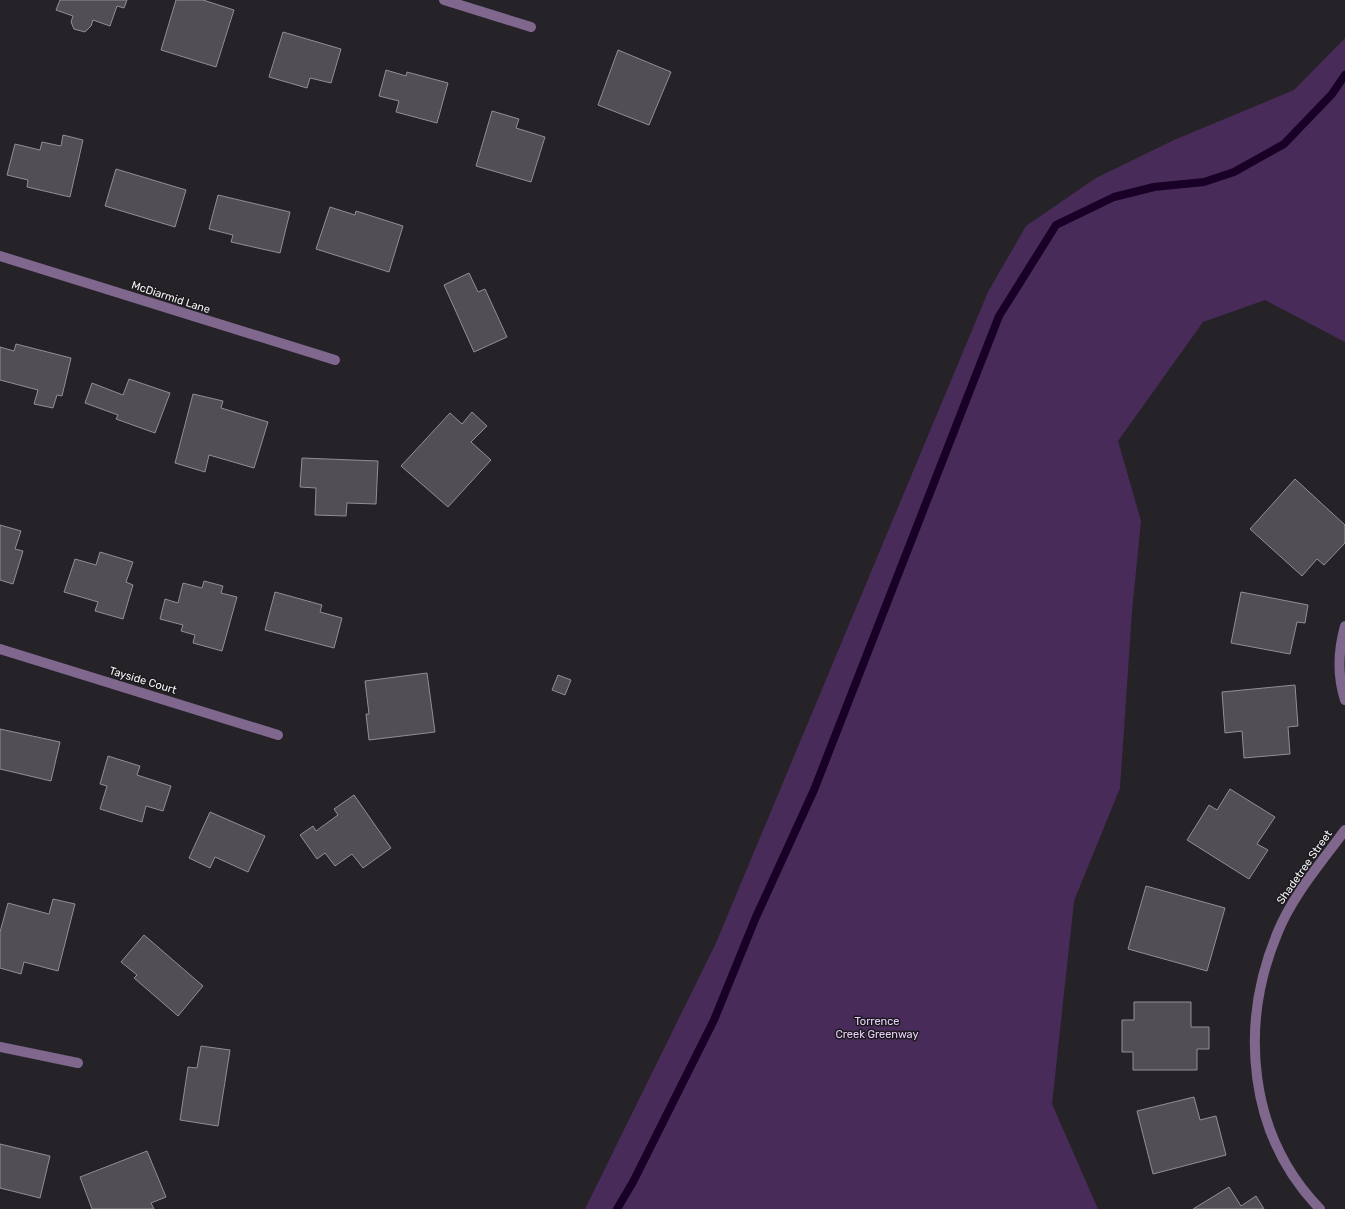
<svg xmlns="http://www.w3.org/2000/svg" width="1345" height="1209" font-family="Rubik,sans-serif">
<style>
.green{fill:#482b59}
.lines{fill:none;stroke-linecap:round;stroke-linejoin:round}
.stream{stroke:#180026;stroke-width:8}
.building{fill:#524f54;stroke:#928e94}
.minor{stroke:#7f678e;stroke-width:10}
.labels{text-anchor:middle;stroke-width:3;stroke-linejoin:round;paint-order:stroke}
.street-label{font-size:11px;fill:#f6f4f7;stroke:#1c1a1e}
.park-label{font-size:11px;fill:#e9cefc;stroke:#1c1a1e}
</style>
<rect width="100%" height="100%" fill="#262328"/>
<path class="green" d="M 1345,38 L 1345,342 L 1265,300 L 1203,322 L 1118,441 L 1141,521 L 1132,611 L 1120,788 L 1074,901 L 1052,1104 L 1098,1209 L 585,1209 L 716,943 L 988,292 L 1026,226 L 1096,178 L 1174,140 L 1294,90 Z"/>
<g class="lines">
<path class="stream" d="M 617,1209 L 633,1182 L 714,1020 L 756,917 L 814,790 L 999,316 L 1056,225 L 1114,197 L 1154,187 L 1204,182 L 1234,172 L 1284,144 L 1332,94 L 1345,75"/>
</g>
<g class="building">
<path d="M 60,0 L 127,0 L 124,8 L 117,6 L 110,26 L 93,20 L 91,26 L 85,32 L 74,29 L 71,22 L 73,16 L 56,10 Z"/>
<path d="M 176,0 L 203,0 L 234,10 L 216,67 L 161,50 Z"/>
<path d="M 283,32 L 341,49 L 331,83 L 310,78 L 307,88 L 269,77 Z"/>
<path d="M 618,50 L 671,72 L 649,125 L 598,105 Z"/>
<path d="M 386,70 L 406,76 L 407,72 L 448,83 L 437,123 L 396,112 L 399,101 L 379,96 Z"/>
<path d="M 492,111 L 519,119 L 516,128 L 545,137 L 531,182 L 476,166 Z"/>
<path d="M 63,135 L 83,140 L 70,197 L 27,187 L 28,180 L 7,175 L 15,144 L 40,150 L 42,142 L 61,146 Z"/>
<path d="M 116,169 L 186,190 L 175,227 L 105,206 Z"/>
<path d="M 218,195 L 290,212 L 280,253 L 231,242 L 233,235 L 209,229 Z"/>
<path d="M 330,207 L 355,215 L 356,211 L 403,226 L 389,272 L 316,249 Z"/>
<path d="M 469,273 L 478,292 L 485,289 L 507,337 L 474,352 L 444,285 Z"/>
<path d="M 16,344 L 71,358 L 62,396 L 57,395 L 53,408 L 34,404 L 38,390 L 0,380 L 0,347 L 14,351 Z"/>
<path d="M 129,379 L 170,393 L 155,433 L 116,419 L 118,415 L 85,403 L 92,383 L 123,395 Z"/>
<path d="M 193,394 L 223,401 L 221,408 L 268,422 L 254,468 L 209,455 L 205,472 L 175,463 Z"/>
<path d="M 472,412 L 487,426 L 471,442 L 491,460 L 448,507 L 401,466 L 450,413 L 462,424 Z"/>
<path d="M 302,458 L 378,461 L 376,504 L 347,503 L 346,516 L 315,515 L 316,488 L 300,487 Z"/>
<path d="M 1295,479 L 1345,525 L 1345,543 L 1324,565 L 1317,559 L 1302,576 L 1250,529 Z"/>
<path d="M 0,525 L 21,531 L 15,549 L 23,551 L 13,584 L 0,580 Z"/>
<path d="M 100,552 L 133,562 L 126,582 L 133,585 L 123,619 L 95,611 L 98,602 L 64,592 L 75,559 L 96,565 Z"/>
<path d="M 204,581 L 223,586 L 221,593 L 237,597 L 222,651 L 193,643 L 195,635 L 181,631 L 183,625 L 160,619 L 165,599 L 178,603 L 183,583 L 202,588 Z"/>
<path d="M 275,592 L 322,605 L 320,612 L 342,618 L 334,648 L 265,630 Z"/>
<path d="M 1241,592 L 1308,605 L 1305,623 L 1297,622 L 1290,654 L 1231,643 Z"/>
<path d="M 427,673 L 435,732 L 369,740 L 366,714 L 369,714 L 365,681 Z"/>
<path d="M 558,675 L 571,680 L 565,695 L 552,690 Z"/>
<path d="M 1295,685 L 1298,726 L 1288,727 L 1290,754 L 1244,758 L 1242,731 L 1225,733 L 1222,692 Z"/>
<path d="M 0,729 L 60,742 L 51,781 L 0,769 Z"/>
<path d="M 108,756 L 140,766 L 137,775 L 171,786 L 163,811 L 146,806 L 142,822 L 100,809 L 107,786 L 100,784 Z"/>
<path d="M 1230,789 L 1275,817 L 1257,844 L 1268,850 L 1249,879 L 1187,840 L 1209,805 L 1217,810 Z"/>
<path d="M 354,795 L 391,848 L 363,868 L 352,854 L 335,866 L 325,853 L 317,859 L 300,835 L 313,826 L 316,831 L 338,815 L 334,809 Z"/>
<path d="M 210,812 L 265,836 L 248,872 L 215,857 L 210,868 L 189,858 Z"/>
<path d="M 1146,886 L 1225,908 L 1207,971 L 1128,949 Z"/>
<path d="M 53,899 L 75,904 L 58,971 L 24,962 L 21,974 L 0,968 L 0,932 L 8,903 L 49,914 Z"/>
<path d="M 144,935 L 203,986 L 178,1016 L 134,978 L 137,975 L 121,962 Z"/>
<path d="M 1134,1002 L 1191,1002 L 1191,1027 L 1209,1027 L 1209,1049 L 1197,1049 L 1197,1070 L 1133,1070 L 1133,1052 L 1122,1052 L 1122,1020 L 1134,1020 Z"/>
<path d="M 201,1046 L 230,1050 L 218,1126 L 180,1120 L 188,1067 L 197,1068 Z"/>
<path d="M 1194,1097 L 1200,1120 L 1216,1116 L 1226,1155 L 1153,1174 L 1137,1111 Z"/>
<path d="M 0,1144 L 50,1156 L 40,1198 L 0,1188 Z"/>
<path d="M 147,1151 L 166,1197 L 151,1203 L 154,1209 L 92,1209 L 80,1177 Z"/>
<path d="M 1229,1187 L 1241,1206 L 1256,1196 L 1264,1209 L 1193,1209 Z"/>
</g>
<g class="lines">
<g class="minor">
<path d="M 444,0 L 531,27"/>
<path d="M 0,256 L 335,360"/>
<path d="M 1345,626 C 1338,651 1337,675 1345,700"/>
<path d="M 0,649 L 278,735"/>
<path d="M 0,1047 L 78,1063"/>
<path d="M 1320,1209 C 1248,1135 1239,1026 1277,934 C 1292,896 1321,863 1345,830"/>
</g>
</g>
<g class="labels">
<g class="street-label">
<text transform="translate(171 297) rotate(18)" y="4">McDiarmid Lane</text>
<text transform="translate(143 680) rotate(17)" y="4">Tayside Court</text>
<text transform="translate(1304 867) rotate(-55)" y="4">Shadetree Street</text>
</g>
<g class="park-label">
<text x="877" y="1025">Torrence<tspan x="877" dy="13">Creek Greenway</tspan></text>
</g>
</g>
</svg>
